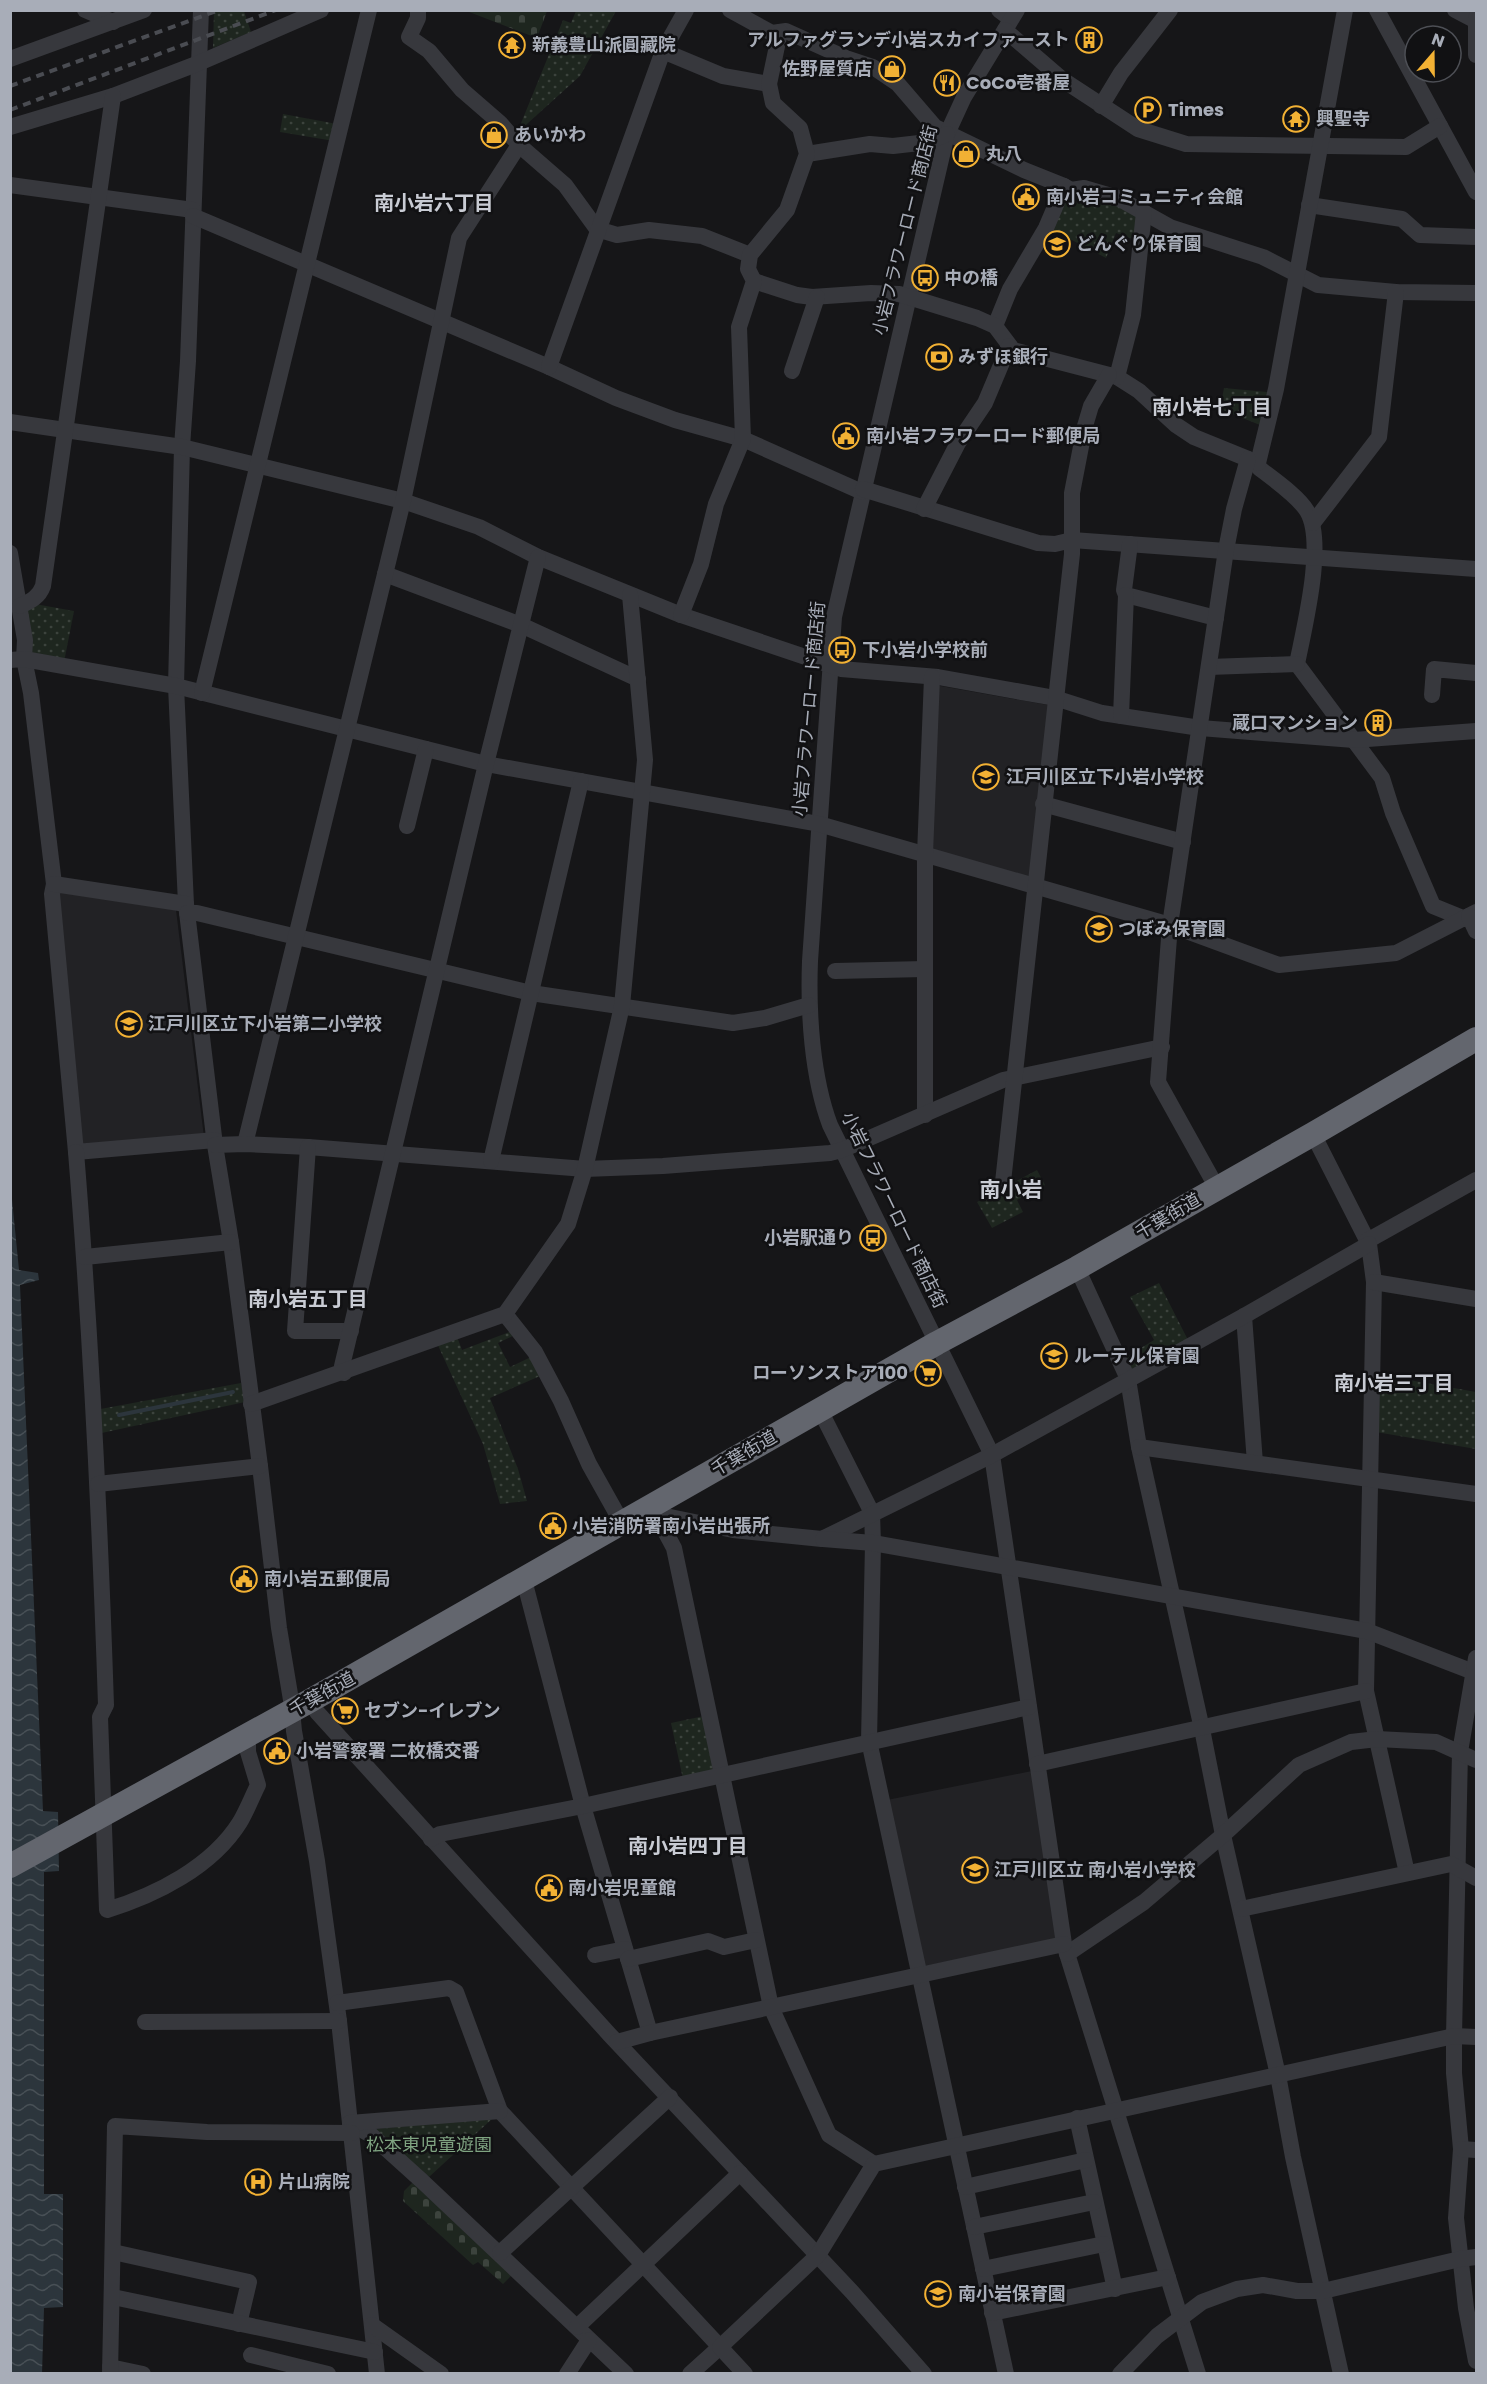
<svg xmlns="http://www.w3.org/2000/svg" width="1487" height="2384" font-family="Poppins,'Noto Sans JP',sans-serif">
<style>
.built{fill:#222225}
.cemetery{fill:url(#cemetery-stones)}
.park{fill:url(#park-dots)}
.water{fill:url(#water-waves)}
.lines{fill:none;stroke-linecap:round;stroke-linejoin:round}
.stream{stroke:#2c353c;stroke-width:4}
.minor{stroke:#37383d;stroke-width:16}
.highway{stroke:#63666e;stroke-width:24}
.rail{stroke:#4a4c52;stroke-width:4;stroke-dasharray:8 6;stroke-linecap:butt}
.labels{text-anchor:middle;stroke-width:5;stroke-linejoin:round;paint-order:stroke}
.poi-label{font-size:18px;font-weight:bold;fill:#a8adb8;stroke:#111113;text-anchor:start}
.street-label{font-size:18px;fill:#a8adb8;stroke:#111113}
.park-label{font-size:18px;fill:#7fa381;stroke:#111113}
.neighbourhood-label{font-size:20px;font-weight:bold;fill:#c9ccd4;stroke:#111113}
.quarter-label{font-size:21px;font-weight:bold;fill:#c9ccd4;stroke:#111113}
</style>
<defs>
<pattern id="cemetery-stones" width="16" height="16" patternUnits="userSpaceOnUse" patternTransform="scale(1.5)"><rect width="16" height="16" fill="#1e261f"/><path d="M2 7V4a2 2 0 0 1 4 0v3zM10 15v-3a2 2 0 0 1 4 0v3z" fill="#3c433d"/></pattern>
<pattern id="park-dots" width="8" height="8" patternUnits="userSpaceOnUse" patternTransform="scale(1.5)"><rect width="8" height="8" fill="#1e261f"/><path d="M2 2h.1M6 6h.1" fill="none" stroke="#3c433d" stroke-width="1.8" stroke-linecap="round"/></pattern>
<pattern id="water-waves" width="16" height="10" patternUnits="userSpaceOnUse" patternTransform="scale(1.5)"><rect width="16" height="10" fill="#2c353c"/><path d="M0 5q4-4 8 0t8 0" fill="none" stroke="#485056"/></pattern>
</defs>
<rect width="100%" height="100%" fill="#161618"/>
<g class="built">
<path d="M 935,685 L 1048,705 L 1031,876 L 1028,879 L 929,850 Z"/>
<path d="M 57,892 L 176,910 L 204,1137 L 82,1148 Z"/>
<path d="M 1032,1771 L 1057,1941 L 924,1966 L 887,1800 Z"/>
</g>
<g class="cemetery">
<path d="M 464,10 L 547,10 L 547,11 L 537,38 Z"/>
<path d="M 413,2182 L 512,2275 L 503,2284 L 478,2262 L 473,2265 L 403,2201 L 404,2191 Z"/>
</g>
<g class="park">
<path d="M 214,11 L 244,11 L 251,32 L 213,48 Z"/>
<path d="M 576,11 L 616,11 L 580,76 L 517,133 L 563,20 L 571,23 Z"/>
<path d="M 283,114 L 337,124 L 334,141 L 280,132 Z"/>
<path d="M 1084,194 L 1107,201 L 1138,217 L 1135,240 L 1116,233 L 1106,258 L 1051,229 L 1067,197 Z"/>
<path d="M 1224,388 L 1267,392 L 1260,425 L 1220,409 Z"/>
<path d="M 35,604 L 74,611 L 64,662 L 25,651 L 24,612 Z"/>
<path d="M 1037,1170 L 1045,1185 L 1017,1200 L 1023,1212 L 992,1228 L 977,1202 Z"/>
<path d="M 1159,1283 L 1188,1340 L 1129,1373 L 1123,1359 L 1154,1340 L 1130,1297 Z"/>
<path d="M 512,1331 L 515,1335 L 498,1343 L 510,1367 L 531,1357 L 540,1376 L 490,1398 L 518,1469 L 527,1501 L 500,1504 L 483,1444 L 436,1341 L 456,1334 L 462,1350 Z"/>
<path d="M 1376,1374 L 1476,1392 L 1476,1449 L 1376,1432 Z"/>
<path d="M 241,1383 L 245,1402 L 97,1434 L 95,1410 Z"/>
<path d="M 704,1716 L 717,1772 L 683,1779 L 671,1723 Z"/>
<path d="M 493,2118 L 429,2177 L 375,2129 Z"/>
</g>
<path class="water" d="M 10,1179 L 19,1270 L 38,1273 L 39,1280 L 20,1285 L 43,1811 L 58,1812 L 59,1871 L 44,1872 L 44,2194 L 63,2194 L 63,2307 L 44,2308 L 42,2374 L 10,2373 Z"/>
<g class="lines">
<path class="stream" d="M 119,1415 L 233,1392"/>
<g class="minor">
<path d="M 85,10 L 113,22"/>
<path d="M 201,10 L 188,361 L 182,447 L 176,686 L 186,904 L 215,1145 L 231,1242 L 260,1466 L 279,1628 L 291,1700 L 294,1731 L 317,1861 L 339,2021 L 377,2374"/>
<path d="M 418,10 L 418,18 L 409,37 L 429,51 L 462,90 L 500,123 L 519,145 L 565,185 L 597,229 L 617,235 L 649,230 L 702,236 L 750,255"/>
<path d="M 730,10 L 772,33 L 786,31 L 846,58 L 873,67 L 898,84 L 935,127 L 1024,170 L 1064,186 L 1046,228 L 1010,289 L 995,326"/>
<path d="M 999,10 L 1011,19"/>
<path d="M 1017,10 L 964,97 L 947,134 L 834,617 L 810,961 C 808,1013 812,1077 830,1125 L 992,1455 L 1064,1944 L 1198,2374"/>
<path d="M 1377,10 L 1476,192"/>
<path d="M 1455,10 L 1476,21"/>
<path d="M 1476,18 L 1476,55"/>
<path d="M 1005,30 L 1063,80 L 1138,129 L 1186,144 L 1406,147 L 1440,126"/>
<path d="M 663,51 L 686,10"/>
<path d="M 10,59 L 144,10"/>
<path d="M 1101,106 L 1121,73 L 1170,10"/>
<path d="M 10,127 L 113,96 L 199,63 L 321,10"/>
<path d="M 807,154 L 870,144 L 893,146 L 928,142 L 947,134"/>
<path d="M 10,185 L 193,210"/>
<path d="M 1064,186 L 1071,190 L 1084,188 L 1118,198 L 1170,227 L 1263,257 L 1318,285 L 1396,292 L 1476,293"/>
<path d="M 1309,205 L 1402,219 L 1420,235 L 1476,237"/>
<path d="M 193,216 L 549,367 L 616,398 L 675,420 L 743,439 L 862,492"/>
<path d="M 754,281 L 797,295 L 812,297 L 871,293 L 899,294 L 977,318 L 995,326 L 1013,350 L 1117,377 L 1139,391 L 1176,425 L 1194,437 L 1258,463 L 1259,468 C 1273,479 1298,496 1307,511 C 1326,542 1304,628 1297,664 L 1382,778 L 1393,813 L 1433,906 L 1465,919"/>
<path d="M 549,367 L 663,51 L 723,76 L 769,84"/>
<path d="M 792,371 L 817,297"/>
<path d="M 1117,377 L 1133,315 L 1144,212"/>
<path d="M 10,422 L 182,447 L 403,501 L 479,527 L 538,557 L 681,615 L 841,669 L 938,677 L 1055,698 L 1102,713 L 1200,728 L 1354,740 L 1476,731"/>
<path d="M 1258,463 L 1276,389 L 1345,10"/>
<path d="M 863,489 L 1038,543 L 1055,544 L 1072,540 L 1476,569"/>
<path d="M 924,509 L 958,443 L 985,403 L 1009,346"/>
<path d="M 1313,523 L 1379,437 L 1396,292"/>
<path d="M 1130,544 L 1124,590 L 1126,595 L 1216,618"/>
<path d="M 10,553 L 25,640 L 24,659 L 31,693 L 54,884 L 52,894 L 76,1152 L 215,1140"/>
<path d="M 385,574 L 521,625 L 638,679"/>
<path d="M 20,606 C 31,601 39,597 43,586 L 113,96"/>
<path d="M 681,615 L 701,564 L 716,504 L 743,439 L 739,327 L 754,281 L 748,269 L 750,255 L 787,210 L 807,154 L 800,128 L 773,103 L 769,84 L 780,32"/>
<path d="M 10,660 L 24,659 L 176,686 L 486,764 L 819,824 L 1170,925 L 1279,965 L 1396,953 L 1476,912"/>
<path d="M 1209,667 L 1297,664"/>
<path d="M 202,693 L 369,10"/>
<path d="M 1432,695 L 1434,669 L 1476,673"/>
<path d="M 1121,716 L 1126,595"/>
<path d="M 1043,804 L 1183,842"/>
<path d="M 407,826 L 426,749"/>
<path d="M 54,884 L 186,904"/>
<path d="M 187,913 L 197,913 L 531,993 L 733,1023 L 765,1018 L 809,1005"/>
<path d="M 1469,916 L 1476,931"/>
<path d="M 835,971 L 925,969"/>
<path d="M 925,1115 L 925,854 L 932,677"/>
<path d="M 1313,1134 L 1369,1244 L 1374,1282 L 1366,1691 L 1407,1873"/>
<path d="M 245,1144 L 403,501 L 459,238 L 519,145"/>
<path d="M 215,1145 L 245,1144 L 308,1147 L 585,1169 L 663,1166 L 830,1153 L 842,1150 L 1003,1080 L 1162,1047"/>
<path d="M 308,1147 L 295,1331 L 351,1331"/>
<path d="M 76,1152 C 91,1336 100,1521 106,1705 L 100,1717 L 107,1910 C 156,1895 212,1867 240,1822 C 247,1810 252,1797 258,1785 L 248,1752 L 248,1734"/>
<path d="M 491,1161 L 581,781"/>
<path d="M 1003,1182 L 1072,554 L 1072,493 L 1085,426 L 1091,406 L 1109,375"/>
<path d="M 1217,1188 L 1158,1082 L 1170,925 L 1226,550 L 1234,509 L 1248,459"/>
<path d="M 1367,1241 L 1476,1180"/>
<path d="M 85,1257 L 231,1242"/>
<path d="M 1077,1268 L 1128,1379 L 1139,1447 L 1202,1729 L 1223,1835 L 1278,2075 L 1293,2157 L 1341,2374"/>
<path d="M 1374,1282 L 1476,1299"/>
<path d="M 505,1314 L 535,1352 L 561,1401 L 589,1464 L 622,1523"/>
<path d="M 1244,1316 L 1255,1463"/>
<path d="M 344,1373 L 342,1366 L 486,764 L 538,557"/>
<path d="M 251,1404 L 505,1314 L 568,1224 L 585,1169 L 622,1006 L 645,760 L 630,595"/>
<path d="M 820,1410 L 872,1513 L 873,1543 L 869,1741 L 1006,2374"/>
<path d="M 1139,1447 L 1476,1494"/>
<path d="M 98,1484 L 260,1466"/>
<path d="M 653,1509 L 674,1548 L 771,2007 L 829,2135 L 874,2164"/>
<path d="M 656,1514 L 733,1530 L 822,1539 L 992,1455 L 1244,1316 L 1369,1244"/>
<path d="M 823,1539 L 873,1543 L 1367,1631 L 1476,1673"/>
<path d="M 524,1580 L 583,1806 L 650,2033"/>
<path d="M 1476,1658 L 1460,1752 L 1454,2036 L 1454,2073 L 1461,2149 L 1456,2218 L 1466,2308 L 1476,2361"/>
<path d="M 310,1700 L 317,1712 L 610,2035 L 852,2292 L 924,2374"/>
<path d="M 1037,1764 L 1366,1691"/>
<path d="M 431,1839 L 440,1834 L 583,1806 L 1029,1707"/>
<path d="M 1241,1909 L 1451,1864 L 1476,1878"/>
<path d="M 1067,1954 L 1144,1902 L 1223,1835 L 1299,1765 L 1351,1742 L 1377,1739 L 1436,1742 L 1476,1760"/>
<path d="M 595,1955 L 625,1949"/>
<path d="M 628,1959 L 708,1941 L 724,1947 L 756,1940"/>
<path d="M 337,2003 L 449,1988 L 456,1992 L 500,2111 L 720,2347 L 690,2374"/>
<path d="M 145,2022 L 339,2021"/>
<path d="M 617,2042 L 650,2033 L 1064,1944"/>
<path d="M 1077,2118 L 1115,2289"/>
<path d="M 350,2123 L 371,2135 L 422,2181 L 626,2374"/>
<path d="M 350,2123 L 500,2111"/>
<path d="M 1461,2149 L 1476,2150"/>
<path d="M 965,2187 L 1086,2160"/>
<path d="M 974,2227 L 1094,2202"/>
<path d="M 113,2252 L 249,2282 L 239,2324"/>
<path d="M 500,2253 L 670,2097"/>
<path d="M 983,2269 L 1104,2244"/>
<path d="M 113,2297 L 375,2352"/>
<path d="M 992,2313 L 1168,2277"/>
<path d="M 372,2325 L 441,2374"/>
<path d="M 577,2327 L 740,2173"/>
<path d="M 251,2355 L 328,2374"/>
<path d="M 110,2367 L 143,2374"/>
<path d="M 110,2374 L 115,2126 L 207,2132 L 352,2133"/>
<path d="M 567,2374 L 589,2340"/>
<path d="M 745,2374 L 720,2347 L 818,2255 L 874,2164 L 1454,2036 L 1476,2037"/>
<path d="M 1120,2374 L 1157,2336 L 1202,2302 L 1237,2289 L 1263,2285 L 1297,2291 L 1323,2291 L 1460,2259 L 1476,2257"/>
</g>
<path class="highway" d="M 10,1866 L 306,1703 L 937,1343 L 1077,1268 L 1313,1134 L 1476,1039"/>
<g class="rail">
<path d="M 10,86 L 219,10"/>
<path d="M 10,110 L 276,10"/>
</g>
</g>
<defs>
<g id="building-ring" transform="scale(1.35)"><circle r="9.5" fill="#111113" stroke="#f2b134" stroke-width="1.5"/><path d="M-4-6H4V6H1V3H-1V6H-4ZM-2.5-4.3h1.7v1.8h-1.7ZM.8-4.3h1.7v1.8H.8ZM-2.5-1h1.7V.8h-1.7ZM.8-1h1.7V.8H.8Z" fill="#f2b134"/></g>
<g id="temple-ring" transform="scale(1.35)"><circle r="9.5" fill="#111113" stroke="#f2b134" stroke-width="1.5"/><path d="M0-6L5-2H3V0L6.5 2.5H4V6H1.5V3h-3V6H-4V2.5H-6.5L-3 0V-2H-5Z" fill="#f2b134"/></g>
<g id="shop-ring" transform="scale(1.35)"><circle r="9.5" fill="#111113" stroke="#f2b134" stroke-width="1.5"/><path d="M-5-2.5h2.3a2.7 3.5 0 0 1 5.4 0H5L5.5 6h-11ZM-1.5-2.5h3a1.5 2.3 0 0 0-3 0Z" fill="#f2b134"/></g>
<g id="restaurant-ring" transform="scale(1.35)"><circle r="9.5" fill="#111113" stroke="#f2b134" stroke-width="1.5"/><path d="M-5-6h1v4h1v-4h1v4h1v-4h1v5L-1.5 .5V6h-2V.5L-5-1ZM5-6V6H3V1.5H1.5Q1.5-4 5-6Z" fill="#f2b134"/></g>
<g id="parking-ring" transform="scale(1.35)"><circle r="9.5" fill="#111113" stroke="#f2b134" stroke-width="1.5"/><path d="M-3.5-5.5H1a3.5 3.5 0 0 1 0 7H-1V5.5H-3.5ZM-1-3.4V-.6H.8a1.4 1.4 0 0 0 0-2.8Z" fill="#f2b134"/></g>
<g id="civic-ring" transform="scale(1.35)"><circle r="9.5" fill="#111113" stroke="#f2b134" stroke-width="1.5"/><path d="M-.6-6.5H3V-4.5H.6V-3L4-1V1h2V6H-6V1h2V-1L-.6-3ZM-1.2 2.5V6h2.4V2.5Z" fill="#f2b134"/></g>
<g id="school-ring" transform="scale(1.35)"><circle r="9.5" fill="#111113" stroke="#f2b134" stroke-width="1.5"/><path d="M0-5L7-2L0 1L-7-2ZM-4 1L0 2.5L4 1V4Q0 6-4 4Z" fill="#f2b134"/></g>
<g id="bus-ring" transform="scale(1.35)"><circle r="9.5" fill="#111113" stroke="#f2b134" stroke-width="1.5"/><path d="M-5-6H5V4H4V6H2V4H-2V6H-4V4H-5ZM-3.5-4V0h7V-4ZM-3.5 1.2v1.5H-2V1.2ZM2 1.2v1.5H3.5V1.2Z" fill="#f2b134"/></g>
<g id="bank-ring" transform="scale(1.35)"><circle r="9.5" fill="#111113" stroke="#f2b134" stroke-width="1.5"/><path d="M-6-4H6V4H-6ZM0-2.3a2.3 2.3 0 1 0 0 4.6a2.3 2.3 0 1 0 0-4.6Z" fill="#f2b134"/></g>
<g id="supermarket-ring" transform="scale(1.35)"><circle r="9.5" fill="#111113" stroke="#f2b134" stroke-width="1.5"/><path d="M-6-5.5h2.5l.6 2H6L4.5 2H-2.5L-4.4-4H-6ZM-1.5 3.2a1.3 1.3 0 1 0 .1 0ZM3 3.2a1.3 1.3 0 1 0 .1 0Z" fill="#f2b134"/></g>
<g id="hospital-ring" transform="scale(1.35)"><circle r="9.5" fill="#111113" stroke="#f2b134" stroke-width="1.5"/><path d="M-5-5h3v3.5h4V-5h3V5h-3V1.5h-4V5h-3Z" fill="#f2b134"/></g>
</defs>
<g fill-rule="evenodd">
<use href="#building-ring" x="1089" y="40"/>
<use href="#temple-ring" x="512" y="45"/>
<use href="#shop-ring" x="892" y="69"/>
<use href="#restaurant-ring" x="947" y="83"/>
<use href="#parking-ring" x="1148" y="110"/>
<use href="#temple-ring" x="1296" y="119"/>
<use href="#shop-ring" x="494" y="135"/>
<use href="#shop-ring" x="966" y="154"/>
<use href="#civic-ring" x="1026" y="197"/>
<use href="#school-ring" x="1057" y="244"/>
<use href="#bus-ring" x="925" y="278"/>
<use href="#bank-ring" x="939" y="357"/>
<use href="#civic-ring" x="846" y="436"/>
<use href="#bus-ring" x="842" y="650"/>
<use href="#building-ring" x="1378" y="723"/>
<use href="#school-ring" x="986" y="777"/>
<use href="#school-ring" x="1099" y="929"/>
<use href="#school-ring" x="129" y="1024"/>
<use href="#bus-ring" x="873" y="1238"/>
<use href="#school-ring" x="1054" y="1356"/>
<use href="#supermarket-ring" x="928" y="1373"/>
<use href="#civic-ring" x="553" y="1526"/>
<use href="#civic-ring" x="244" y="1579"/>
<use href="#supermarket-ring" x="345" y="1711"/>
<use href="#civic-ring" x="277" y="1751"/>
<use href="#school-ring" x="975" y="1870"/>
<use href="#civic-ring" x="549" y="1888"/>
<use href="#hospital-ring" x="258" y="2182"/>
<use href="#school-ring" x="938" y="2294"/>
</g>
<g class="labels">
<g class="poi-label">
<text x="1070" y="46" text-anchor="end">アルファグランデ小岩スカイファースト</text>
<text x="532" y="51">新義豊山派圓藏院</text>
<text x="872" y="75" text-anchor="end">佐野屋質店</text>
<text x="966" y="89">CoCo壱番屋</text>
<text x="1168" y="116">Times</text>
<text x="1316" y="125">興聖寺</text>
<text x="514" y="141">あいかわ</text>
<text x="986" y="160">丸八</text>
<text x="1046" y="203">南小岩コミュニティ会館</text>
<text x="1076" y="250">どんぐり保育園</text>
<text x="944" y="284">中の橋</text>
<text x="958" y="363">みずほ銀行</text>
<text x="866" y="442">南小岩フラワーロード郵便局</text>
<text x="862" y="656">下小岩小学校前</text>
<text x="1358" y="729" text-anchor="end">蔵口マンション</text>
<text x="1006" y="783">江戸川区立下小岩小学校</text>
<text x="1118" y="935">つぼみ保育園</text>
<text x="148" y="1030">江戸川区立下小岩第二小学校</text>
<text x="854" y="1244" text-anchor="end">小岩駅通り</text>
<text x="1074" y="1362">ルーテル保育園</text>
<text x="908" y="1379" text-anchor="end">ローソンストア100</text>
<text x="572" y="1532">小岩消防署南小岩出張所</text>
<text x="264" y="1585">南小岩五郵便局</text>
<text x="364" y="1717">セブン-イレブン</text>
<text x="296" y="1757">小岩警察署 二枚橋交番</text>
<text x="994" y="1876">江戸川区立 南小岩小学校</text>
<text x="568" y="1894">南小岩児童館</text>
<text x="278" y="2188">片山病院</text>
<text x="958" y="2300">南小岩保育園</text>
</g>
<g class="street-label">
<text transform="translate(905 230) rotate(-76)" y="6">小岩フラワーロード商店街</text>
<text transform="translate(809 709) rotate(-85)" y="6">小岩フラワーロード商店街</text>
<text transform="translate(894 1210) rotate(64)" y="6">小岩フラワーロード商店街</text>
<text transform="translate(1168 1216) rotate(-30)" y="6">千葉街道</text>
<text transform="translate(744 1453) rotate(-30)" y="6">千葉街道</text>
<text transform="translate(322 1694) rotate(-29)" y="6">千葉街道</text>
</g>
<g class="park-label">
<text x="429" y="2151">松本東児童遊園</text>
</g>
<g class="neighbourhood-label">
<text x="434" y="210">南小岩六丁目</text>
<text x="1212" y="414">南小岩七丁目</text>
<text x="308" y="1306">南小岩五丁目</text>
<text x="1394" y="1390">南小岩三丁目</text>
<text x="688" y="1853">南小岩四丁目</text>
</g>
<g class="quarter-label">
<text x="1011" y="1197">南小岩</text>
</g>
</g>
<rect width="1487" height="2384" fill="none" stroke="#a8adb8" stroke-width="24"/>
<g transform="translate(1433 54) rotate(20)"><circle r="28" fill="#111113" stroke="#4d4f55" stroke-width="1.5"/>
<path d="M0-4.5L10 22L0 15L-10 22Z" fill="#f2b134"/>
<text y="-9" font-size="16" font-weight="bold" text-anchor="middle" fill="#a8adb8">N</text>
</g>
</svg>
